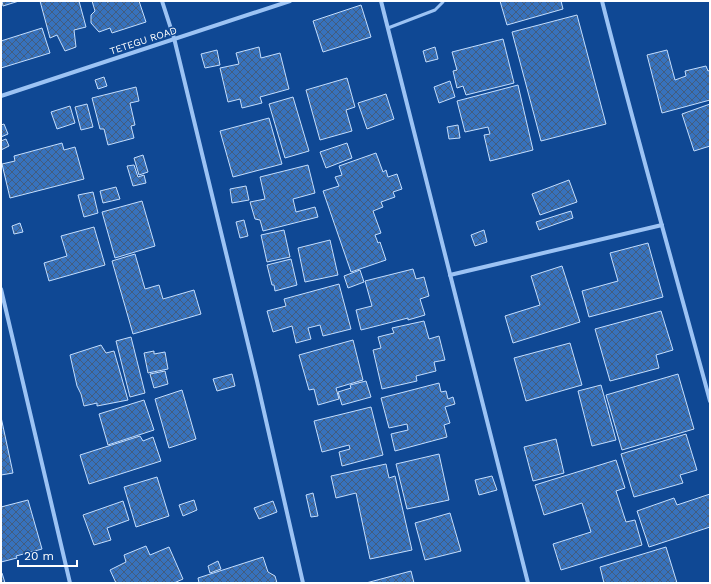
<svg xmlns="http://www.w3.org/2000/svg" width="711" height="584" font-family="'Work Sans',sans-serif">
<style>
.building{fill:url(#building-cross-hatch);stroke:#c4defe}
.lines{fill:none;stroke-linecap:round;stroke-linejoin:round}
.service{stroke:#9cc3f4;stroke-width:3}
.minor{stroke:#9cc3f4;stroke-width:4}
.labels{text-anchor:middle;stroke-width:3;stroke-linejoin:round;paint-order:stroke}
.street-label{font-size:10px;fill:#fff;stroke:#0f4894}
</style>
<defs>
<pattern id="building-cross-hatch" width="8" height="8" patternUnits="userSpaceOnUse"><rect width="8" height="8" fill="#3772bd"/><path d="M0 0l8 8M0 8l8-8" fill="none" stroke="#435d7f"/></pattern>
</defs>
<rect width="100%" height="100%" fill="#0f4894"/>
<g class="building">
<path d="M 2,1 L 19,1 L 3,6 Z"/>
<path d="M 40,1 L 79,1 L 86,27 L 74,30 L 76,47 L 65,51 L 57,35 L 50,38 Z"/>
<path d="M 92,1 L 106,1 L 107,2 L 111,1 L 139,1 L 146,22 L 112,33 L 110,28 L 99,32 L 91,23 L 91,15 L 95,11 Z"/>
<path d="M 500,1 L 561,1 L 563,9 L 507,25 Z"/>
<path d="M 361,5 L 371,37 L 323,52 L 313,21 Z"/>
<path d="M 577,15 L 606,124 L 541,141 L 512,32 Z"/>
<path d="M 42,28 L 50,53 L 1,68 L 1,41 Z"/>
<path d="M 503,39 L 514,83 L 466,95 L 463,86 L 457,88 L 453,71 L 457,70 L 452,52 Z"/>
<path d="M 259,47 L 261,58 L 280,53 L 289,89 L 260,97 L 262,103 L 242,108 L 240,99 L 228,102 L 220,68 L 239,64 L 236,53 Z"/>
<path d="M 435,47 L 438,59 L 426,62 L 423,51 Z"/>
<path d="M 217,50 L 220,65 L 205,68 L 201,54 Z"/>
<path d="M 667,50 L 675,80 L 686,76 L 685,71 L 706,66 L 708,71 L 710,70 L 710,100 L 662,113 L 647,55 Z"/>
<path d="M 104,77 L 107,86 L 98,89 L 95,80 Z"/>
<path d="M 347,78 L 355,107 L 346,110 L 352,131 L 320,140 L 306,90 Z"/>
<path d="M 450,81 L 455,97 L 439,103 L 434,87 Z"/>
<path d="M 518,85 L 533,150 L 490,161 L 484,135 L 490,134 L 488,127 L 465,132 L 457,101 Z"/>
<path d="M 136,87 L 139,101 L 130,103 L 135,125 L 131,126 L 134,138 L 108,145 L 104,129 L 100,129 L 92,98 Z"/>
<path d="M 386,94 L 394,119 L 367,129 L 358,103 Z"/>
<path d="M 293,97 L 309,151 L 285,158 L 269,104 Z"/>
<path d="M 87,104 L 93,127 L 81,130 L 75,107 Z"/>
<path d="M 710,104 L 710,146 L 694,151 L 682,114 Z"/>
<path d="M 70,106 L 75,123 L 57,129 L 51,112 Z"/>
<path d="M 269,118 L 282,164 L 233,177 L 220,131 Z"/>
<path d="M 4,124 L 8,134 L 1,137 L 1,125 Z"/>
<path d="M 458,125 L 460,138 L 449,139 L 447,127 Z"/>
<path d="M 6,139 L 9,146 L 1,150 L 1,141 Z"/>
<path d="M 62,143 L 64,150 L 75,147 L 84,179 L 10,198 L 2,164 L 15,161 L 14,156 Z"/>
<path d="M 347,143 L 352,158 L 326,168 L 320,152 Z"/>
<path d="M 376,153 L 383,172 L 386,170 L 388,177 L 397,174 L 402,189 L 393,192 L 395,197 L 381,202 L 383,207 L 373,211 L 381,233 L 375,235 L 378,243 L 380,242 L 386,260 L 351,272 L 323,191 L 339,186 L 335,177 L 342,175 L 339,166 Z"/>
<path d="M 143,155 L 148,172 L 139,175 L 134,158 Z"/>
<path d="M 134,165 L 138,177 L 144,175 L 146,183 L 133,186 L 127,166 Z"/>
<path d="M 308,165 L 315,193 L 293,199 L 296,212 L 315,207 L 318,217 L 263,231 L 260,220 L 255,219 L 250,202 L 265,199 L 260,177 Z"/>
<path d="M 569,180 L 577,202 L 540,215 L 532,194 Z"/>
<path d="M 246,186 L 249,200 L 232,203 L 230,189 Z"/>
<path d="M 116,187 L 120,199 L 103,203 L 100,191 Z"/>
<path d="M 93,192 L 98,213 L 84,217 L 78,195 Z"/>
<path d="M 142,201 L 155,246 L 115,258 L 102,212 Z"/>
<path d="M 571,211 L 573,218 L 539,230 L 536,222 Z"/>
<path d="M 244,220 L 248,236 L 240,238 L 236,222 Z"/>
<path d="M 20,223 L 23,232 L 14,234 L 12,226 Z"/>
<path d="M 94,227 L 105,265 L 49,281 L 44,263 L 67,256 L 61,236 Z"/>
<path d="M 284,230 L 290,257 L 267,262 L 261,235 Z"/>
<path d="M 484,230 L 487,242 L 475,246 L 471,235 Z"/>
<path d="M 330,240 L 338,275 L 305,282 L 298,248 Z"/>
<path d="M 648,243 L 663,297 L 589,317 L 582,291 L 618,281 L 610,253 Z"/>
<path d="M 135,254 L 145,289 L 159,285 L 163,299 L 194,290 L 201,314 L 133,334 L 112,261 Z"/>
<path d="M 291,259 L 297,285 L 275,291 L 274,285 L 272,285 L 267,265 Z"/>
<path d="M 562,266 L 580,322 L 513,343 L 505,316 L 540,305 L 531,276 Z"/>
<path d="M 413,269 L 416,279 L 424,277 L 429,296 L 420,299 L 425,315 L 408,320 L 408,318 L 361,330 L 356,310 L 372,306 L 365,281 Z"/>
<path d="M 360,270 L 364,282 L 348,288 L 344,276 Z"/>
<path d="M 339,284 L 351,329 L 323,336 L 320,325 L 308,328 L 311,339 L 296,343 L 292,326 L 273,332 L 267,311 L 286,306 L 284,299 Z"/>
<path d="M 661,311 L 673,350 L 656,355 L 659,368 L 610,381 L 595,329 Z"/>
<path d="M 424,321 L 429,339 L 439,336 L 445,360 L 434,362 L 436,371 L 416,376 L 417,381 L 382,389 L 373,350 L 381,348 L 378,337 L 394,333 L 392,328 Z"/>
<path d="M 131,337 L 145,393 L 130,397 L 116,341 Z"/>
<path d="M 353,340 L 363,380 L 336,388 L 339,399 L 318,405 L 314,389 L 309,390 L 299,355 Z"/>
<path d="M 570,343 L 582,385 L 526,401 L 514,358 Z"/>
<path d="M 101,345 L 106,353 L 114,351 L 128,400 L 97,406 L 97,403 L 84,406 L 81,394 L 77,386 L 70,355 Z"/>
<path d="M 154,351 L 154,354 L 165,352 L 168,369 L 148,373 L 144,353 Z"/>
<path d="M 165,371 L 168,384 L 154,388 L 150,374 Z"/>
<path d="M 232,374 L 235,386 L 217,391 L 213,379 Z"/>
<path d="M 678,374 L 694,429 L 622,450 L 606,395 Z"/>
<path d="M 366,381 L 371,397 L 342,405 L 338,392 L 351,388 L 350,385 Z"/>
<path d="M 439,383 L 441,392 L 446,391 L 448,399 L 453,397 L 455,404 L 445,407 L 450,423 L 444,425 L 447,437 L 395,451 L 391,434 L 408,430 L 407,424 L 389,428 L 381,398 Z"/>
<path d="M 601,385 L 616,440 L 592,446 L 578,391 Z"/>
<path d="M 182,390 L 196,439 L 169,448 L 155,399 Z"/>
<path d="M 144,400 L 154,430 L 108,445 L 99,414 Z"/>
<path d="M 371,407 L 383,455 L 342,466 L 339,452 L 350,449 L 349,445 L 322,452 L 314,421 Z"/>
<path d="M 1,417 L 13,473 L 1,475 Z"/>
<path d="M 686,434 L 697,470 L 680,475 L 683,483 L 634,497 L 621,454 Z"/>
<path d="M 140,436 L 143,441 L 153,437 L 161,461 L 89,484 L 80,455 Z"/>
<path d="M 556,439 L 564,473 L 533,481 L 524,447 Z"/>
<path d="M 439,454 L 449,500 L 407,509 L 396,464 Z"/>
<path d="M 616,460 L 625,488 L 616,491 L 626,522 L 635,520 L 642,545 L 561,570 L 553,544 L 591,532 L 582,503 L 544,515 L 535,485 Z"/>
<path d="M 386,464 L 389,478 L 395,476 L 412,550 L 370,559 L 356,493 L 336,498 L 331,476 Z"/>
<path d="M 492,476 L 497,490 L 479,495 L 475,480 Z"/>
<path d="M 157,477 L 169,516 L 136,527 L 124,487 Z"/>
<path d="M 313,493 L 318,516 L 311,517 L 306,495 Z"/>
<path d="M 710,494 L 710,527 L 649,547 L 637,511 L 674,498 L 677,505 Z"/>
<path d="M 28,500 L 42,549 L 16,556 L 17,558 L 1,562 L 1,507 Z"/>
<path d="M 194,500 L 197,510 L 183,516 L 179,505 Z"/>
<path d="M 123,501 L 129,520 L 107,528 L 111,540 L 94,545 L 83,515 Z"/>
<path d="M 273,501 L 277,512 L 259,519 L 254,508 Z"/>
<path d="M 450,513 L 461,551 L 425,560 L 415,523 Z"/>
<path d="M 146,546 L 150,555 L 169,547 L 183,579 L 174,583 L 116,583 L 110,570 L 126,562 L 124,555 Z"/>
<path d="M 666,547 L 677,583 L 604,583 L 600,567 Z"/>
<path d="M 263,557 L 268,572 L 275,576 L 277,583 L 199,583 L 198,578 Z"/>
<path d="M 218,561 L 221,569 L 210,573 L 208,566 Z"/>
<path d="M 411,571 L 414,583 L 366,583 Z"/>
<path d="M 2,573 L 5,583 L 1,583 L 1,574 Z"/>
</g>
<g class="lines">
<path class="service" d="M 388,28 L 435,10 L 443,2 L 443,1"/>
<g class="minor">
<path d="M 162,1 L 174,38 L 257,381 L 303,583"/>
<path d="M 381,1 L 528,583"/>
<path d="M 602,1 C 636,135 674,268 710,401"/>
<path d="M 1,96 L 290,1"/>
<path d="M 450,275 L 662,225"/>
<path d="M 1,289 L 70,583"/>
</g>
</g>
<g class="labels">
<g class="street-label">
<text transform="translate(143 40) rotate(-18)" y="4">TETEGU ROAD</text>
</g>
</g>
<rect width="711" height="584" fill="none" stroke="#ffffff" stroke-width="4"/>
<path d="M18 560v6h59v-6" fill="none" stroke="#ffffff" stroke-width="2"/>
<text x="24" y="560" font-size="12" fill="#ffffff" stroke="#0f4894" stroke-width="3" paint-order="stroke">20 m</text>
</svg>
